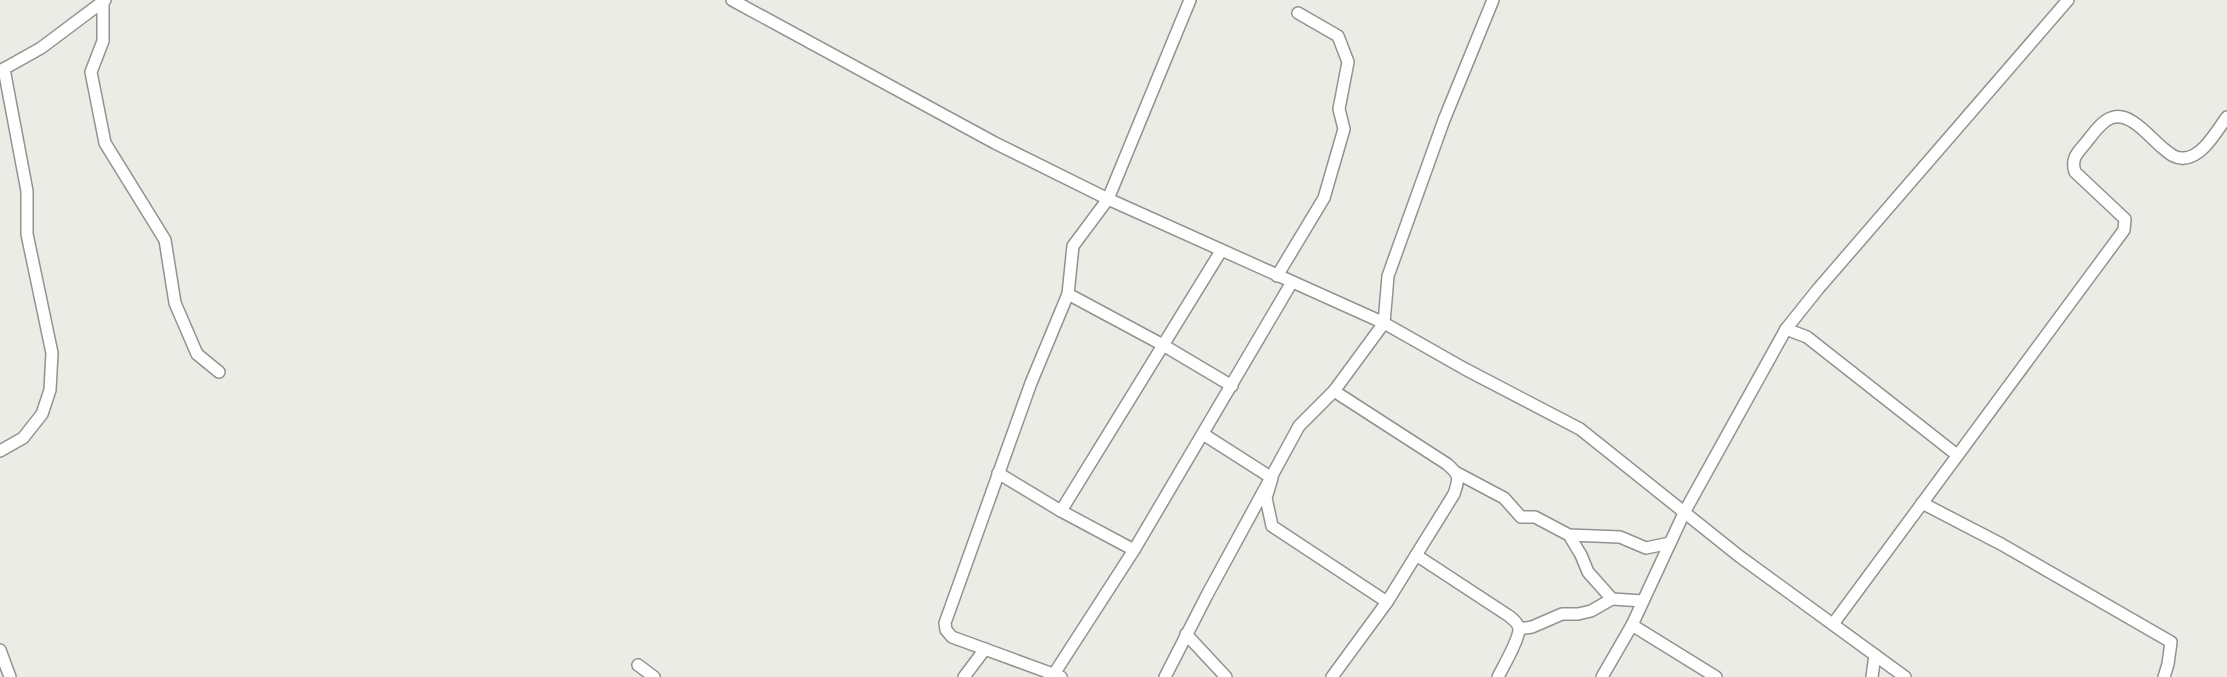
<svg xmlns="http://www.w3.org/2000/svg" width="2227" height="677" font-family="Cabin,sans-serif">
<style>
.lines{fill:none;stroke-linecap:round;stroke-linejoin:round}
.minor-casing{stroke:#93928e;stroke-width:14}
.minor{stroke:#fff;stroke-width:11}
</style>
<rect width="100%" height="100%" fill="#ecece7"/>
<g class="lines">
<g class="minor-casing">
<g id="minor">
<path d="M 732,0 L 995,143 L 1108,199 L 1384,323 L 1465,369 L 1580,429 L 1739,556 L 1905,677"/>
<path d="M 103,1 L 103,41 L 91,72 L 105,143 L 165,240 L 175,303 L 197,354 L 219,372"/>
<path d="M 0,71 L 41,48 L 105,0"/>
<path d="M 1277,276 L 1324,198 L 1344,129 L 1339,109 L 1348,62 L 1338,36 L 1298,13"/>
<path d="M 1068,294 L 1163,345 L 1232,386"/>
<path d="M 1786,329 L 1807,337 L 1957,455"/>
<path d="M 1203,434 L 1272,478 L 1266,498 L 1272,526 L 1387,602"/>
<path d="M 0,451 L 23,438 L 42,414 L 50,390 L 52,353 L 27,234 L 27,191 L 4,69"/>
<path d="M 998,473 L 1061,511 L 1134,550"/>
<path d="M 1457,473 L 1504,498 L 1521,517 L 1535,517 L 1569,535 L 1620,537 L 1646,548 L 1670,543"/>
<path d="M 1922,503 L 2001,544 L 2171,642 L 2168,664 L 2164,677"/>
<path d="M 1061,511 L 1221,251"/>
<path d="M 1569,535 L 1581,555 L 1588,572 L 1612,599 L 1643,601"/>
<path d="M 1416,555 L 1509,616 C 1513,619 1518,623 1519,628 C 1520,638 1503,667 1498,677"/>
<path d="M 1833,624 L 2124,230 L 2125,219 L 2075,172 C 2071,160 2076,154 2084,145 C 2091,137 2100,122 2111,118 C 2130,110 2151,139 2164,149 C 2170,154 2176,159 2184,158 C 2203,157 2217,130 2227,117"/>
<path d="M 1632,625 L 1716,677"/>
<path d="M 1519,629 L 1532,627 L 1562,614 L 1578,614 L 1591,611 L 1612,599"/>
<path d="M 1186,634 L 1226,677"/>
<path d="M 0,650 L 10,677"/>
<path d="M 638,665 L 654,677"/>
<path d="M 964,677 L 985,649"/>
<path d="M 1052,677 L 1134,550 L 1292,282"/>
<path d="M 1061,677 L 952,637 L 946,630 L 945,623 L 1031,383 L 1068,294 L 1073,246 L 1108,199 L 1190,0"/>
<path d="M 1165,677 L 1207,595 L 1299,426 L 1334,391 L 1384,323 L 1388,276 L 1444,120 L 1493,0"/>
<path d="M 1332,677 L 1387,602 L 1454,494 C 1459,478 1461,476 1447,464 L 1334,391"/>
<path d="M 1602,677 L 1632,625 L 1685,511 L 1786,329 L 1818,289 L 2068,0"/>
<path d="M 1872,677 L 1875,655"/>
</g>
</g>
<use href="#minor" class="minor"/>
</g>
</svg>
